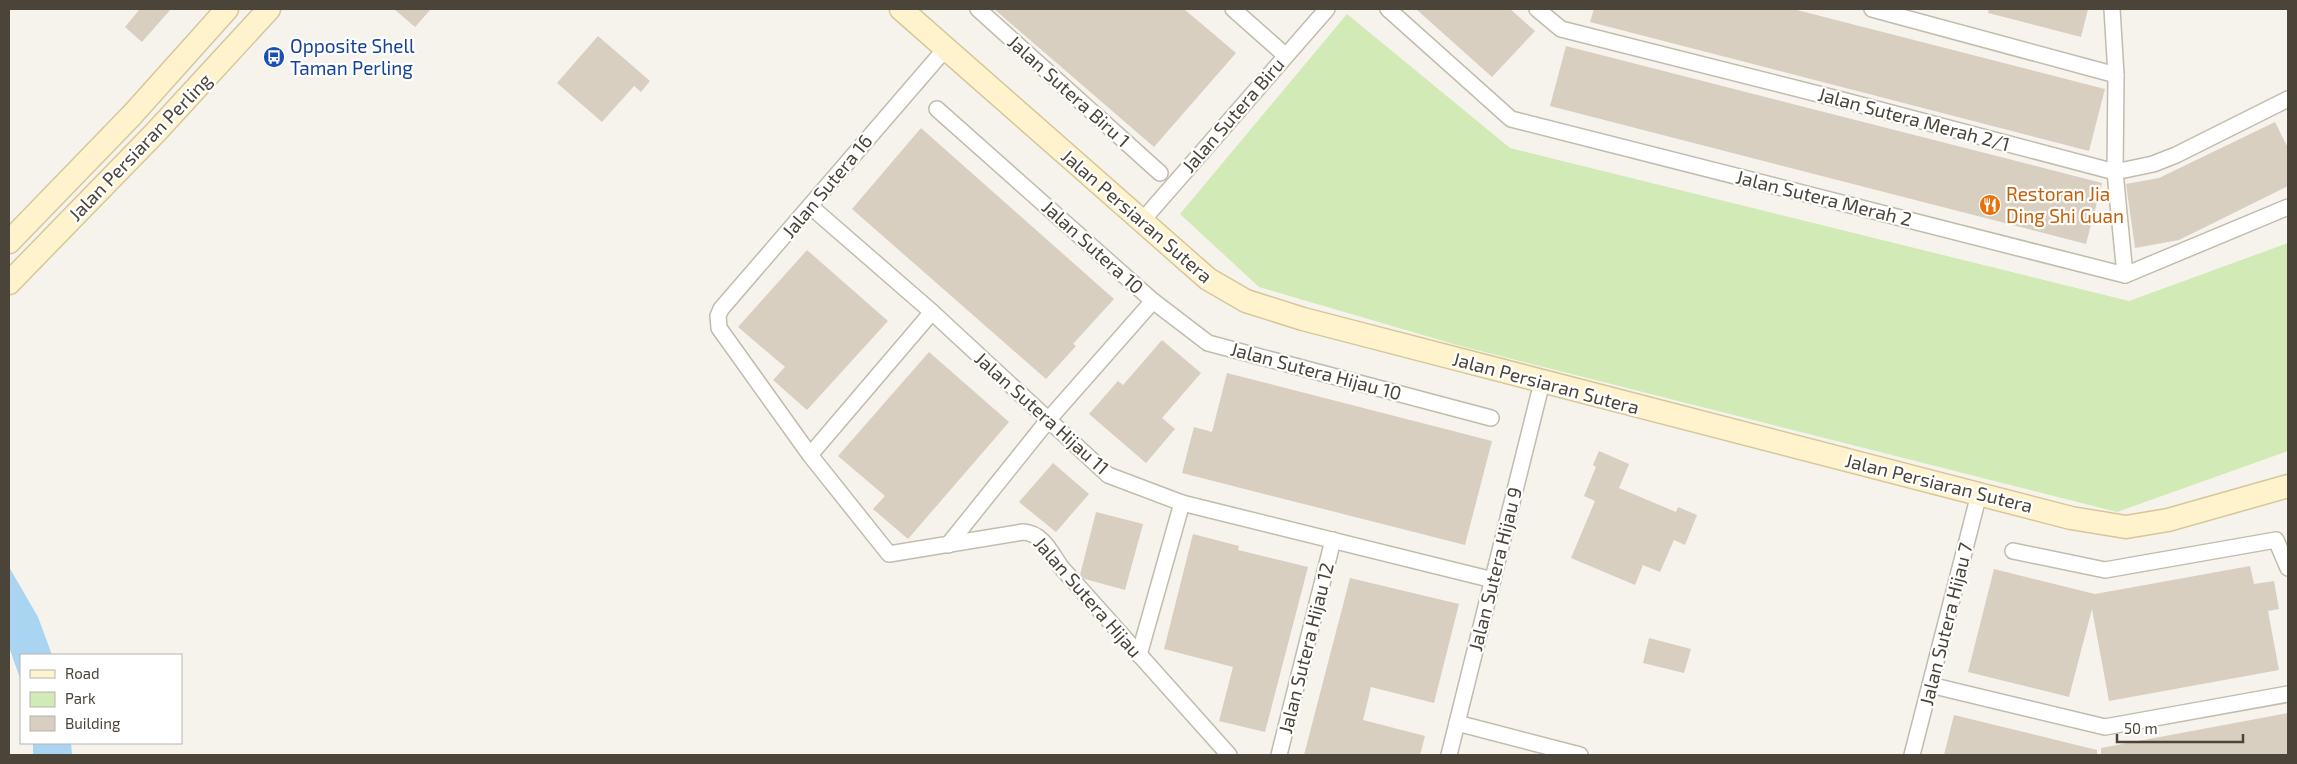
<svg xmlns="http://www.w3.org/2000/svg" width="2297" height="764" font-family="'Exo 2',sans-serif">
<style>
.green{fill:#d2eab5}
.water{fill:#a9d4f2}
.building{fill:#d8cfc1}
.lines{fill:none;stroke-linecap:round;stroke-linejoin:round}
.street-casing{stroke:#c2bbae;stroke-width:18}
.secondary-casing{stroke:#d6c79b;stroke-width:25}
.street{stroke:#fff;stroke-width:15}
.secondary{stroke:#fff3cd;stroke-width:22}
.labels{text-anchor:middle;stroke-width:4.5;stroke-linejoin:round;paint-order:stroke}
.transit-label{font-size:19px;fill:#164399;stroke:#fff;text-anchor:start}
.street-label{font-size:19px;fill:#4b4439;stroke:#fff}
.food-label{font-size:19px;fill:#c56008;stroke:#fff;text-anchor:start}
</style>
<rect width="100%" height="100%" fill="#f6f3ec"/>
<path class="green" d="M 1347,14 L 1510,148 L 2129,301 L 2288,243 L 2288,451 L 2117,512 L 1457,345 L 1259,287 L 1180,214 Z"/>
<g class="water">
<path d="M 9,567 L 38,617 L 52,655 L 21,655 L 21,681 L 9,647 Z"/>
<path d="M 33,743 L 71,743 L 72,755 L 33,755 Z"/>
</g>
<g class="building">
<path d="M 140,9 L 171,9 L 142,42 L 125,27 Z"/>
<path d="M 394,9 L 431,9 L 415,27 Z"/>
<path d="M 994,9 L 1184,9 L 1236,53 L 1154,147 Z"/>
<path d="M 1416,9 L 1510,9 L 1535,31 L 1492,77 Z"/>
<path d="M 1594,9 L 1793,9 L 2105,89 L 2089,151 L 1590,22 Z"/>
<path d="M 1989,9 L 2088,9 L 2081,37 L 1988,13 Z"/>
<path d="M 598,36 L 650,81 L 641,92 L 634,86 L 602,122 L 557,83 Z"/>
<path d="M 1566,46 L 2102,183 L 2086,244 L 1550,106 Z"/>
<path d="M 2275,122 L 2288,148 L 2288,186 L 2179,240 L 2135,248 L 2126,184 L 2159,178 Z"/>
<path d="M 921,128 L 1114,299 L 1073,344 L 1076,346 L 1046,379 L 852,209 Z"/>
<path d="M 807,250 L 888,321 L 807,410 L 773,380 L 785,367 L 738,327 Z"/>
<path d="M 1162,340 L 1201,373 L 1162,418 L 1175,429 L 1146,463 L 1089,414 L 1118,381 L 1123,385 Z"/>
<path d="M 929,352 L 1009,422 L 908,539 L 873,509 L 885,496 L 838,456 Z"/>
<path d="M 1227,373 L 1492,441 L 1465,545 L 1182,473 L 1194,427 L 1212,432 Z"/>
<path d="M 1599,451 L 1629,464 L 1619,488 L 1676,512 L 1678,507 L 1697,515 L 1685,545 L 1674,540 L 1660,572 L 1643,565 L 1635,585 L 1571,558 L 1595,501 L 1584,496 L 1596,467 L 1593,465 Z"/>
<path d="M 1053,463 L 1089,494 L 1056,532 L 1019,502 Z"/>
<path d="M 1096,512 L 1143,524 L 1125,590 L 1085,579 L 1080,575 Z"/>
<path d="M 1193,534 L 1239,546 L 1238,550 L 1308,567 L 1265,732 L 1219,721 L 1233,667 L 1164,649 Z"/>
<path d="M 2250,566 L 2254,584 L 2274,581 L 2279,609 L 2268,611 L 2279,670 L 2109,701 L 2092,609 L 2069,697 L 1968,672 L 1994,569 L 2095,594 Z"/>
<path d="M 1350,578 L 1459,604 L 1434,703 L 1371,687 L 1367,704 L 1363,720 L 1425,736 L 1420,755 L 1304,755 Z"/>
<path d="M 1649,638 L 1691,649 L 1684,673 L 1643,663 Z"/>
<path d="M 2288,713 L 2288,755 L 2101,755 L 2101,748 Z"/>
<path d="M 1954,715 L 2097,750 L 2097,755 L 1944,755 Z"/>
</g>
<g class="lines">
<g class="street-casing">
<g id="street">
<path d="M 978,9 L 1160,173"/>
<path d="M 1233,9 L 1285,55"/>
<path d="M 1388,9 L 1511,119 L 2125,275 L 2288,207"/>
<path d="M 1537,9 L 1561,29 L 1846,101 L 2115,172 L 2153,164 L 2176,155 L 2288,99"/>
<path d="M 1872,9 L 2116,75"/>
<path d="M 2112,9 L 2116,75 L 2115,172 L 2125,275"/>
<path d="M 946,48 L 721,309 L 718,316 L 719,328 L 810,455 L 889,554 L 1023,532 C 1043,533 1051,553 1061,567 L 1229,755"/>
<path d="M 937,109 L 1153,301 L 1208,343 L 1491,418"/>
<path d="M 810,206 L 932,312 L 1108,475 L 1182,503 L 1493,580"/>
<path d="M 1141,222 L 1327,9"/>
<path d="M 810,455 L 932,312"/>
<path d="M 948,545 L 1049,419 L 1153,301"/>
<path d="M 2013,551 L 2105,570 L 2276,540 L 2288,568"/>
<path d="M 1139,655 L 1182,503"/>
<path d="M 1930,685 L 2105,727 L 2288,694"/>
<path d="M 1457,723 L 1580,755"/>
<path d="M 1279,755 L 1333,540"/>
<path d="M 1449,755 L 1542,382"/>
<path d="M 1912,755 L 1979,494"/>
</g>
</g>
<g class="secondary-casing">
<g id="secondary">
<path d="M 901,9 L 1208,279 L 1246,301 L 1303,319 L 2071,518 L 2126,527 L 2168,520 L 2288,486"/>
<path d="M 9,242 L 132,115 L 227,9"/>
<path d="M 9,283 L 155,133 L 269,9"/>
</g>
</g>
<use href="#street" class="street"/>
<use href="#secondary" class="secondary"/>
</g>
<defs>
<g id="bus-disc" transform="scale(1.125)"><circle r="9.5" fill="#1a4fb4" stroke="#fff"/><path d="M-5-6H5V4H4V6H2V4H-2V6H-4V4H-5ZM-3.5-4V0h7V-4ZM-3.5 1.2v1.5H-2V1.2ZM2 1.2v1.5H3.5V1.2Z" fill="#fff"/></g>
<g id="restaurant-disc" transform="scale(1.125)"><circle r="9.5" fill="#e8710a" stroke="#fff"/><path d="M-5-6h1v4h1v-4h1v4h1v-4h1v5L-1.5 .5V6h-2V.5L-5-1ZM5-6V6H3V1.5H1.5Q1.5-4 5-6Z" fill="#fff"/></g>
</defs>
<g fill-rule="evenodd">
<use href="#bus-disc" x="274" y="57"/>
<use href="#restaurant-disc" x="1990" y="205"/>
</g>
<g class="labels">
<g class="transit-label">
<text x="290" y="53">Opposite Shell<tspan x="290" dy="22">Taman Perling</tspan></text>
</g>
<g class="street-label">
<text transform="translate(1069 91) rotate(42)" y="7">Jalan Sutera Biru 1</text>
<text transform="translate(1233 115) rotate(-49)" y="7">Jalan Sutera Biru</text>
<text transform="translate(1914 119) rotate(15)" y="7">Jalan Sutera Merah 2/1</text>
<text transform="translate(140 147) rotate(-46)" y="7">Jalan Persiaran Perling</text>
<text transform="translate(827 186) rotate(-50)" y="7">Jalan Sutera 16</text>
<text transform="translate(1824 198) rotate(14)" y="7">Jalan Sutera Merah 2</text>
<text transform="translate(1137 216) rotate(41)" y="7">Jalan Persiaran Sutera</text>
<text transform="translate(1093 247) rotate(42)" y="7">Jalan Sutera 10</text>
<text transform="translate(1316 371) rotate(15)" y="7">Jalan Sutera Hijau 10</text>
<text transform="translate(1546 383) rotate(15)" y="7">Jalan Persiaran Sutera</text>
<text transform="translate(1042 413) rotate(42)" y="7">Jalan Sutera Hijau 11</text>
<text transform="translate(1939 483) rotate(14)" y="7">Jalan Persiaran Sutera</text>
<text transform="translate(1495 569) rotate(-76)" y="7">Jalan Sutera Hijau 9</text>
<text transform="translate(1088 597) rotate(49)" y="7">Jalan Sutera Hijau</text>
<text transform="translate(1946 624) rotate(-76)" y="7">Jalan Sutera Hijau 7</text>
<text transform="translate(1306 648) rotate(-76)" y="7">Jalan Sutera Hijau 12</text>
</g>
<g class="food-label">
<text x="2006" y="201">Restoran Jia<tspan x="2006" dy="22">Ding Shi Guan</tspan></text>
</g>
</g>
<rect width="2297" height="764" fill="none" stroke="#4b4439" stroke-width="20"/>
<rect x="20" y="654" width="162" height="90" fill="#ffffff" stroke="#b7b4b0"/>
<rect x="30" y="670" width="25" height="8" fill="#fff3cd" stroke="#b7b4b0"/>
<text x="65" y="679" font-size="15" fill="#4b4439">Road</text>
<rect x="30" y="692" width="25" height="15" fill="#d2eab5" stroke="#b7b4b0"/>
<text x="65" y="704" font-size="15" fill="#4b4439">Park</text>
<rect x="30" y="716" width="25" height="15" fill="#d8cfc1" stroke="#b7b4b0"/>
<text x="65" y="729" font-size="15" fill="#4b4439">Building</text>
<path d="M2117 734v8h126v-8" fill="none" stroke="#4b4439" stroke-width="2.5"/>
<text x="2124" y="734" font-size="15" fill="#4b4439" stroke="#ffffff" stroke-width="4" paint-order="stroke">50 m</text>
</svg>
